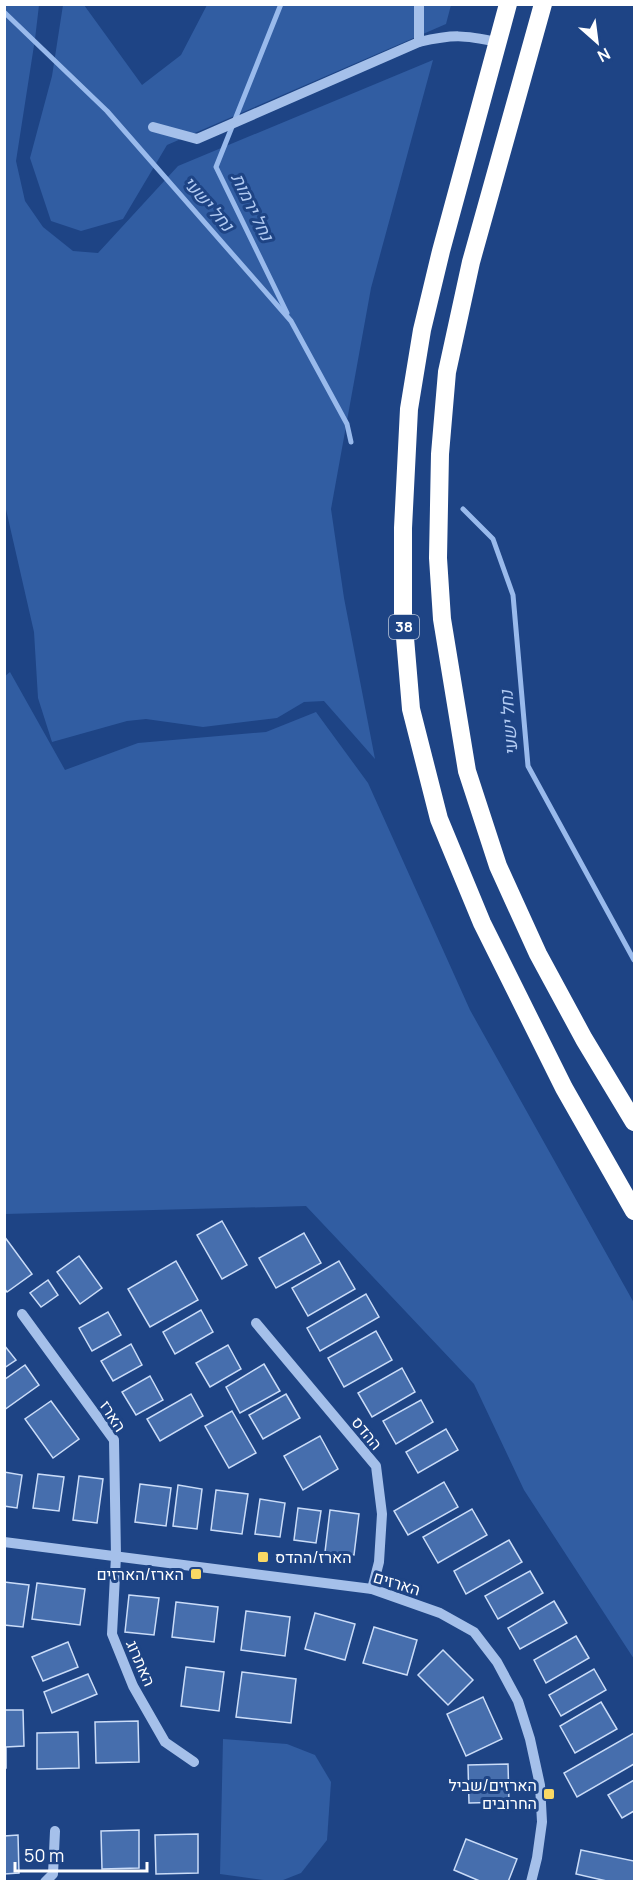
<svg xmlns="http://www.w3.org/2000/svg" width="639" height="1886" font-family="Manrope,Heebo,sans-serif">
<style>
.green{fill:#315da2}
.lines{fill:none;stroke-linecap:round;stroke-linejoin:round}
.stream{stroke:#99baec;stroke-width:5}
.building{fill:#466ead;stroke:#cadcf8;stroke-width:1.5}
.minor{stroke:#a5c0ea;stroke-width:10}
.highway{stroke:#fff;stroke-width:18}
.poi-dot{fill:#f9d864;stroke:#1e4485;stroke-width:2}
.labels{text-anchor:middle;stroke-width:6;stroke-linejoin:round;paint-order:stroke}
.shield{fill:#1e4485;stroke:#bcc7da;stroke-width:1.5}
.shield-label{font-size:15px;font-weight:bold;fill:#fff}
.street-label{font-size:16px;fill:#fff;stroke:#1e4485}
.poi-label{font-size:16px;fill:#fff;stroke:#1e4485;text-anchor:end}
.water-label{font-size:18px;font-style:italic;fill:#b1caf2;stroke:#1e4485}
</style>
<rect width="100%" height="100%" fill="#1e4485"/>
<g class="green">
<path d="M 4,5 L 39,5 L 35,39 L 16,161 L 25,201 L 43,227 L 73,251 L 98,253 L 178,166 L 433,60 L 371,288 L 331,509 L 344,598 L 375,759 L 324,701 L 304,702 L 277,718 L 203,727 L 146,719 L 127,721 L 52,742 L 38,698 L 34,632 L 5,505 Z"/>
<path d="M 63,5 L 84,5 L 142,85 L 181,55 L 207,5 L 451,5 L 446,24 L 167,145 L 123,219 L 81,231 L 51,221 L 30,158 L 52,76 Z"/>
<path d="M 10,672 L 65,770 L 138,743 L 266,732 L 316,712 L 368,783 L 470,1010 L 634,1303 L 634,1659 L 524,1490 L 474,1384 L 306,1206 L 5,1214 L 4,677 Z"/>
<path d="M 223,1739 L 287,1744 L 315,1755 L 331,1782 L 327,1840 L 301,1873 L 278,1882 L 220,1874 Z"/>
</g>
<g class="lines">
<g class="stream">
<path d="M 281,4 L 216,167 L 287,313"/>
<path d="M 4,12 L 107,111 L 291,321 L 347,424 L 351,442"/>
<path d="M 463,509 L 493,539 L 513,595 L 528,766 L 634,960"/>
</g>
</g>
<g class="building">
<path d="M 222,1221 L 247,1265 L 222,1279 L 197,1235 Z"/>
<path d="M 304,1233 L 321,1263 L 276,1288 L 259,1258 Z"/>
<path d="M 4,1236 L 32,1274 L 7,1292 L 4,1288 Z"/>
<path d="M 79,1256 L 102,1288 L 80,1304 L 57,1272 Z"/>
<path d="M 176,1261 L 198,1300 L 150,1327 L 128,1289 Z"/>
<path d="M 339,1261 L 355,1289 L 308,1316 L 292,1288 Z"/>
<path d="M 48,1280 L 58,1295 L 41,1307 L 30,1293 Z"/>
<path d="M 366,1294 L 379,1317 L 320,1351 L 307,1328 Z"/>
<path d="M 201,1310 L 213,1332 L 175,1354 L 163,1332 Z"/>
<path d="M 108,1312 L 121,1335 L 92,1351 L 79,1328 Z"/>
<path d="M 376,1331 L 392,1360 L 344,1387 L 328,1358 Z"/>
<path d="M 131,1344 L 142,1365 L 113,1381 L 101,1361 Z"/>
<path d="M 4,1345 L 16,1360 L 4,1368 Z"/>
<path d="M 228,1345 L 241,1369 L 210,1387 L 196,1363 Z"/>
<path d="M 264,1364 L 280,1391 L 240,1413 L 226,1387 Z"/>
<path d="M 25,1365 L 39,1385 L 4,1410 L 4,1380 Z"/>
<path d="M 402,1368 L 415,1392 L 372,1417 L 358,1393 Z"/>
<path d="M 150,1376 L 163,1400 L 136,1415 L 122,1392 Z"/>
<path d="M 191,1394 L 203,1416 L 160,1441 L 147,1419 Z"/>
<path d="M 286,1394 L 300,1418 L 263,1439 L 249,1415 Z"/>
<path d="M 421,1400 L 433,1422 L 396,1444 L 383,1421 Z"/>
<path d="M 51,1401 L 79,1439 L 53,1458 L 25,1419 Z"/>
<path d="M 232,1411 L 256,1453 L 229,1468 L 205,1426 Z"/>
<path d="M 446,1429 L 458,1450 L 418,1473 L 406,1452 Z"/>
<path d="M 320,1436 L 338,1469 L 303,1490 L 284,1456 Z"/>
<path d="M 4,1472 L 22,1475 L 17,1508 L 4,1506 Z"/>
<path d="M 38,1474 L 64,1477 L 59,1511 L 33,1508 Z"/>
<path d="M 79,1476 L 103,1479 L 97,1523 L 73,1520 Z"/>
<path d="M 444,1482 L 458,1507 L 408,1535 L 394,1511 Z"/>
<path d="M 140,1484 L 171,1488 L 166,1526 L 135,1522 Z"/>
<path d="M 178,1485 L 202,1489 L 197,1529 L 173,1526 Z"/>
<path d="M 216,1490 L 248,1494 L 242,1534 L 211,1530 Z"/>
<path d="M 260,1499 L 285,1503 L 280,1537 L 255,1534 Z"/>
<path d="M 298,1508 L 321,1511 L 316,1543 L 294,1540 Z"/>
<path d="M 472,1509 L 487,1535 L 438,1563 L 423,1537 Z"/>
<path d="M 330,1510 L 359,1514 L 354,1555 L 325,1552 Z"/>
<path d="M 509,1540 L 522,1562 L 466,1594 L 454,1571 Z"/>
<path d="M 530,1571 L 543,1593 L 498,1619 L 485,1596 Z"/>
<path d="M 4,1582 L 29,1585 L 23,1627 L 4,1625 Z"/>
<path d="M 37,1583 L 85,1589 L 80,1625 L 32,1619 Z"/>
<path d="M 129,1595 L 159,1598 L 154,1635 L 125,1632 Z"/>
<path d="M 554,1601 L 567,1623 L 520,1649 L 508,1628 Z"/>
<path d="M 176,1602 L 218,1607 L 214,1642 L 172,1637 Z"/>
<path d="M 246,1611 L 290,1617 L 285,1656 L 241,1650 Z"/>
<path d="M 315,1613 L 355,1624 L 345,1660 L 305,1649 Z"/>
<path d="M 374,1627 L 417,1640 L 407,1675 L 363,1663 Z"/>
<path d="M 576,1636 L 589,1658 L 546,1683 L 534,1660 Z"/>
<path d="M 68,1642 L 78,1667 L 43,1681 L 32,1657 Z"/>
<path d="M 443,1650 L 473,1680 L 448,1705 L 418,1675 Z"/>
<path d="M 186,1667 L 224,1672 L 219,1711 L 181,1706 Z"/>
<path d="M 594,1669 L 606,1690 L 561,1716 L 549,1695 Z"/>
<path d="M 242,1672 L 296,1679 L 291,1723 L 236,1717 Z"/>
<path d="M 88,1674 L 97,1694 L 52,1713 L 44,1692 Z"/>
<path d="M 483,1697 L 502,1739 L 466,1756 L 447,1714 Z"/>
<path d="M 601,1702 L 617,1729 L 575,1753 L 560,1726 Z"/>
<path d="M 4,1710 L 23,1710 L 24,1746 L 6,1747 L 6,1768 L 4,1768 Z"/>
<path d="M 138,1721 L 139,1762 L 96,1763 L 95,1722 Z"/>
<path d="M 78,1732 L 79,1768 L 37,1769 L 37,1733 Z"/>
<path d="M 634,1733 L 634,1764 L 577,1797 L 564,1773 Z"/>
<path d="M 508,1764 L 509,1802 L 469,1803 L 468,1765 Z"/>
<path d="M 634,1780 L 634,1811 L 622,1818 L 608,1795 Z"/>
<path d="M 139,1830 L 139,1868 L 102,1869 L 101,1831 Z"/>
<path d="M 198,1834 L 198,1873 L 156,1874 L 155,1835 Z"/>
<path d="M 18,1835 L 19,1873 L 4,1874 L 4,1836 Z"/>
<path d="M 466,1839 L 517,1859 L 508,1882 L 482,1882 L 454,1870 Z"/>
<path d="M 581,1850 L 634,1861 L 634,1882 L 611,1882 L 576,1874 Z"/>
</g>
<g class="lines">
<g class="minor">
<path d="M 419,4 L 419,42"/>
<path d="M 153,127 L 197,139 L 419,42 C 454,34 463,35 498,42"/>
<path d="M 22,1314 L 114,1440 L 116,1556 L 112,1634 L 133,1686 L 165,1742 L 194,1762"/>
<path d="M 256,1323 L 376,1466 L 382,1514 L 379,1562 L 372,1589"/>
<path d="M 4,1542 L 372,1589 L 440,1613 L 474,1632 L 497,1662 L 518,1701 L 530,1739 L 540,1785 L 542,1822 L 537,1858 L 531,1882"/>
<path d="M 45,1882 L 53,1874 L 55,1831"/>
</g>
<g class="highway">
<path d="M 508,4 L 441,251 L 422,330 L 409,409 L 403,528 L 403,614 L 411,709 L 439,819 L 482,923 L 564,1088 L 634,1211"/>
<path d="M 543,4 L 471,262 L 447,372 L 440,454 L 438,558 L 442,619 L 467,771 L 498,866 L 538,954 L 584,1039 L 634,1122"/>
</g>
</g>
<g class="poi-dot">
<rect x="257" y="1551" width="12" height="12" rx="3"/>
<rect x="190" y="1568" width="12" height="12" rx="3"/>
<rect x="543" y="1788" width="12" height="12" rx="3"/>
</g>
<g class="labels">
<rect class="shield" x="389" y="615" width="30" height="24" rx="4.5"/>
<g class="shield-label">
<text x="404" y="632">38</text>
</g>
<g class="street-label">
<text transform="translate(113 1416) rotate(57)" y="6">הארז</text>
<text transform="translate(367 1433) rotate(50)" y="6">ההדס</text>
<text transform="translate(397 1583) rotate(17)" y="6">הארזים</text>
<text transform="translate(141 1663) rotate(66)" y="6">האתרוג</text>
</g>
<g class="poi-label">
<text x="275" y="1563" text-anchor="start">הארז/ההדס</text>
<text x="184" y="1580">הארז/הארזים</text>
<text x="537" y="1791">הארזים/שביל<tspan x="537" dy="18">החרובים</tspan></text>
</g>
<g class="water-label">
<text transform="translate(208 204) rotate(49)" y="6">נחל ישעי</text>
<text transform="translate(252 207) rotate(64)" y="6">נחל ירמות</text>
<text transform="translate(509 723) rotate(-95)" y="6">נחל ישעי</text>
</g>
</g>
<rect width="639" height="1886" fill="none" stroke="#ffffff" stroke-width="12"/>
<g transform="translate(597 42) rotate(152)" stroke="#1e4485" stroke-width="4.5" paint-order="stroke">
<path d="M0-4.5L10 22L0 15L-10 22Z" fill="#ffffff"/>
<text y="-9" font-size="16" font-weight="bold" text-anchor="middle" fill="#ffffff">N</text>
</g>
<path d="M15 1862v9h132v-9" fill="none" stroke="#ffffff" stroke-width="3"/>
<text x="24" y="1862" font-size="18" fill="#ffffff" stroke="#1e4485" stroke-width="4.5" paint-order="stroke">50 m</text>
</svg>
